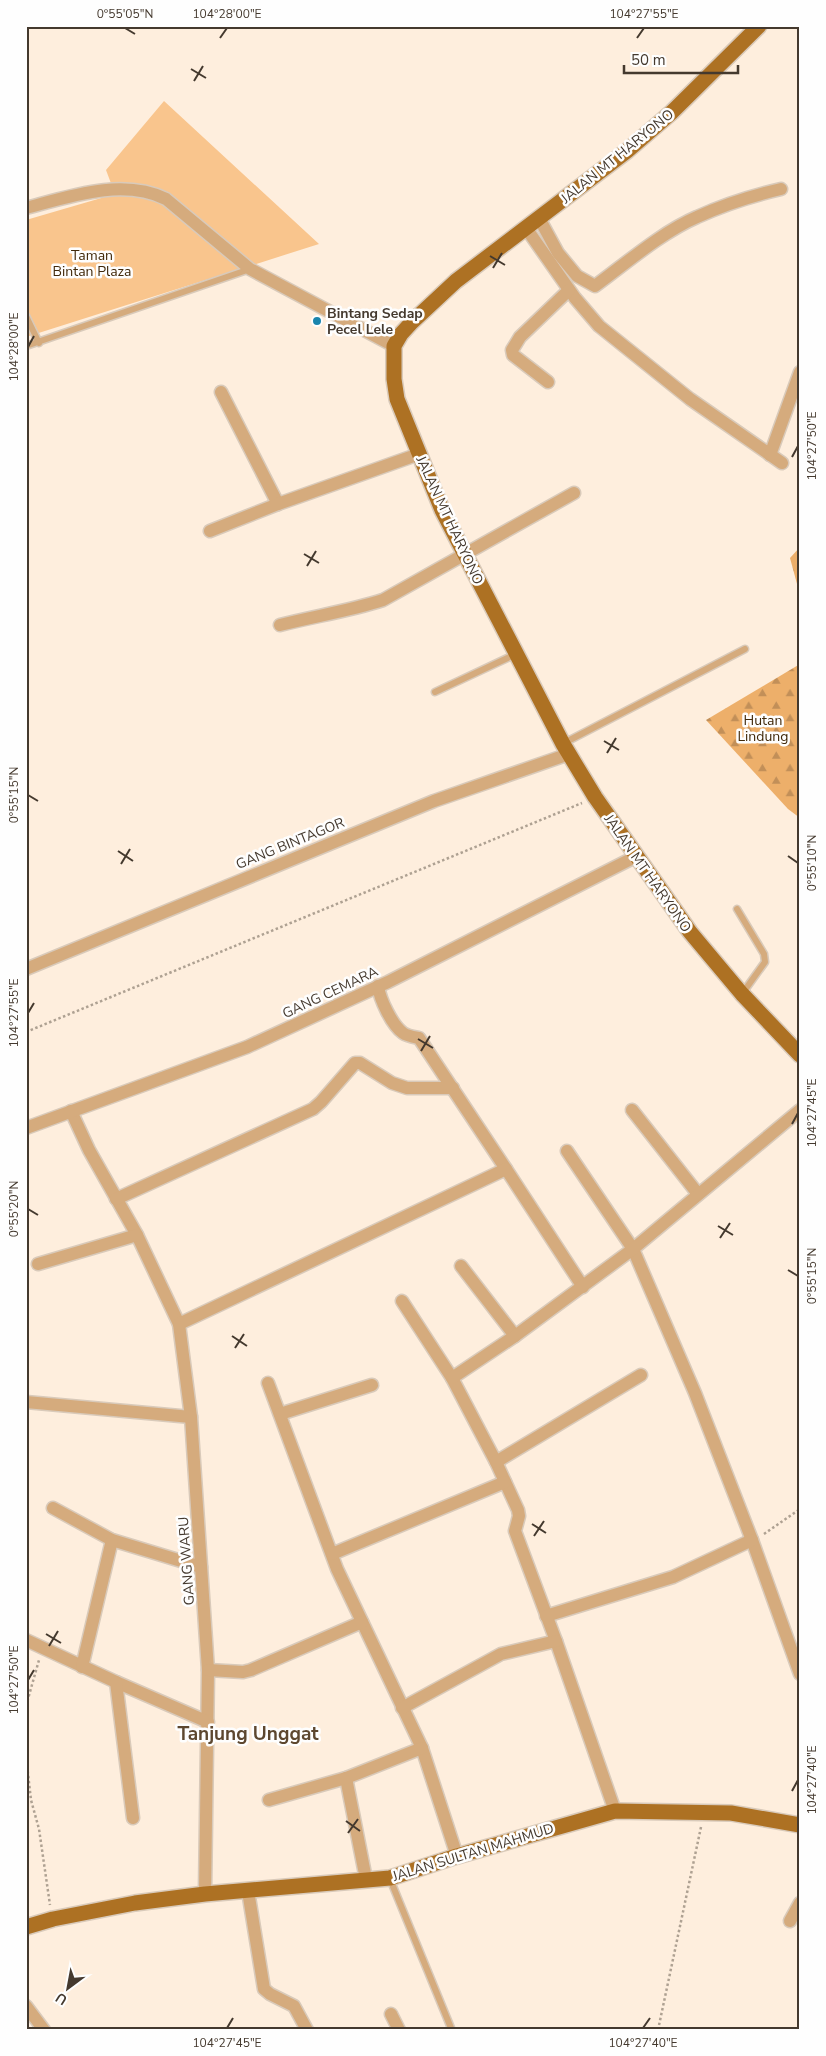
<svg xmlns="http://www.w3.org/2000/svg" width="826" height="2056" font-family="'Nunito Sans',sans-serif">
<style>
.forest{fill:url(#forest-firs)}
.park{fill:#f9c58d}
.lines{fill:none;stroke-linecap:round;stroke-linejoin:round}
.lane-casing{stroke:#d9caba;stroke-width:9}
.street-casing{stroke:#d9caba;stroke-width:15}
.primary-casing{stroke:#d9caba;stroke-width:18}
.path{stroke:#aea192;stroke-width:2.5;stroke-dasharray:2.5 2.5;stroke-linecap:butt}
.lane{stroke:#d5ab7d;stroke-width:6}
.street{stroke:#d5ab7d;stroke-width:12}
.primary{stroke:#ad7123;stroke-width:15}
.ticks{fill:none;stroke:#44392e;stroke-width:2}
.poi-dot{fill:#1a85ad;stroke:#fefefe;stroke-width:2}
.labels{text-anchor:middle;stroke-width:5;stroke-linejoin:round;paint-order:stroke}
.street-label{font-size:14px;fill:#44392e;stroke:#fefefe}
.park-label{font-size:14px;fill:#41290a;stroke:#fefefe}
.poi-label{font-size:14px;font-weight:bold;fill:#44392e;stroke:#fefefe;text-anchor:start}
.district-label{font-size:19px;font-weight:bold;fill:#5d472f;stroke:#fefefe}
.neatline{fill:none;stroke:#44392e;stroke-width:2}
.ticks-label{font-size:12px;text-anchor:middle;fill:#44392e}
</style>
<defs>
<pattern id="forest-firs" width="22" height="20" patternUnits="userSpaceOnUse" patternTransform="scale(1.25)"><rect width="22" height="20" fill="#edaf6a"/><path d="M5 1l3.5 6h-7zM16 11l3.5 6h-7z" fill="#c28f58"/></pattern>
</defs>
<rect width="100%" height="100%" fill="#feeedd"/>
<g class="forest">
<path d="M 800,547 L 800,595 L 790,558 Z"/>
<path d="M 800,664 L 800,818 L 788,809 L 706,720 Z"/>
</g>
<path class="park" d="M 164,101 L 319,244 L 26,337 L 26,220 L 115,194 L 106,170 Z"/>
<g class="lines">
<g class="lane-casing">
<g id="lane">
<path d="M 26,316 L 39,343"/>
<path d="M 26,346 L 250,269"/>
<path d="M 435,692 L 516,654"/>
<path d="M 564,743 L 745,649"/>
<path d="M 737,909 L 764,954 L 765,962 L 742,994"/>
<path d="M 390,1879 L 451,2028"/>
</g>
</g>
<g class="street-casing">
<g id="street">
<path d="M 26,208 C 71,196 123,178 166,199 L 250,269 L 394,346"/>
<path d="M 539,218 L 558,253 L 577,276 L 595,286 C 625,264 662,232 697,217 C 721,206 755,195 781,189"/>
<path d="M 526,228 L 575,298 L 599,326 L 690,399 L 782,463"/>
<path d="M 548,382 L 513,355 L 512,350 L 520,337 L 569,290"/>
<path d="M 221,392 L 278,504"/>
<path d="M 770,455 L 800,372"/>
<path d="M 210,531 L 278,504 L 419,454"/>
<path d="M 280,625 C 315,616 349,611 383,600 L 574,493"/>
<path d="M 26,969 L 434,801 L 569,754"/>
<path d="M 378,986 C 380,1000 392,1025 403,1033 C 407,1036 414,1037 419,1038 L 506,1169"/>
<path d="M 632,1110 L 698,1194"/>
<path d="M 71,1111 L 89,1150 L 137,1235 L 179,1324 L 191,1417 L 208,1670 L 205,1894"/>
<path d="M 26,1128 L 247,1047 L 388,982 L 635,857"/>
<path d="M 567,1151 L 633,1249 L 695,1393 L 752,1540 L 800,1674"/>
<path d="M 116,1199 L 313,1109 L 321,1102 L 355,1063 L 360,1063 L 392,1083 L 407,1088 L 453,1088"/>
<path d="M 38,1264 L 137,1235"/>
<path d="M 461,1266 L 515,1336"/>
<path d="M 402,1301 L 452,1378 L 496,1462 L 518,1510 L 519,1516 L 515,1531 L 556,1641 L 615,1811"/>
<path d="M 179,1324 L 506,1169 L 583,1287"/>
<path d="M 452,1378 L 515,1336 L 633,1249 L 800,1110"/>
<path d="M 268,1383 L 337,1569 L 422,1748 L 457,1856"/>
<path d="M 26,1402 L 191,1417"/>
<path d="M 280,1414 L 372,1385"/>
<path d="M 496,1462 L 641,1375"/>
<path d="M 53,1508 L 112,1540 L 201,1567"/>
<path d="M 332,1554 L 505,1482"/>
<path d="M 546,1616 L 673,1577 L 752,1540"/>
<path d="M 26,1640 L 116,1682 L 208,1722"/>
<path d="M 82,1667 L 112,1540"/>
<path d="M 208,1670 L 243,1672 L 251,1670 L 362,1622"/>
<path d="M 116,1682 L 133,1818"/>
<path d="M 402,1708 L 501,1654 L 556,1641"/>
<path d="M 346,1778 L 366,1879"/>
<path d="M 269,1800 L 346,1778 L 422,1748"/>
<path d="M 248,1891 L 264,1989 L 270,1994 L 294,2006 L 307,2030"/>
<path d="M 790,1921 L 800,1903"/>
<path d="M 26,2006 L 44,2030"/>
<path d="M 391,2014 L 399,2030"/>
</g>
</g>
<g class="primary-casing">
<g id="primary">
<path d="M 759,26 L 672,112 L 627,151 L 456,281 L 412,322 L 401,334 L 394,346 L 394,379 L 397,399 L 442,510 L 563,744 L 595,797 L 690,932 L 742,994 L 800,1055"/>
<path d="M 26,1927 L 53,1919 L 135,1903 L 205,1894 L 390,1878 L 457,1856 L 615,1811 L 731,1813 L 800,1825"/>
</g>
</g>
<g class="path">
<path d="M 26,1032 L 582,803"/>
<path d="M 764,1534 L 800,1509"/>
<path d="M 26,1706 L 39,1660"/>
<path d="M 26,1756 L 31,1800 L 39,1829 L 50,1905"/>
<path d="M 658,2030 L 701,1827"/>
</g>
<use href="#lane" class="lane"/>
<use href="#street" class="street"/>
<use href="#primary" class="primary"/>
</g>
<path class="ticks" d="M 125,28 L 135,34M 220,38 L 227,28M 637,38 L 644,28M 191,69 L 206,78M 194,81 L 203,66M 490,256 L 505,265M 493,268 L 502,253M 28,347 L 34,336M 792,457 L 798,446M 304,554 L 319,563M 307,566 L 316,551M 604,741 L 619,750M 607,753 L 616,738M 28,795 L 38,801M 118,851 L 133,861M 788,856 L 798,863M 121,864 L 130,849M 28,1013 L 34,1003M 418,1039 L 433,1048M 421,1051 L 430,1036M 792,1124 L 798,1113M 28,1209 L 38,1215M 718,1226 L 733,1235M 720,1238 L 730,1223M 788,1270 L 798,1276M 232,1336 L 247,1346M 235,1348 L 244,1334M 532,1524 L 546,1533M 534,1536 L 544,1521M 46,1634 L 61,1643M 49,1646 L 58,1631M 28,1680 L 34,1670M 792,1791 L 798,1780M 346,1821 L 360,1831M 348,1833 L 358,1819M 227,2028 L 233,2018M 643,2028 L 650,2018"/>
<circle class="poi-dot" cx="317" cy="321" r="5"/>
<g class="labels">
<g class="street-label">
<text transform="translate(617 156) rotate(-39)" y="5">JALAN MT HARYONO</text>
<text transform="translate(450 520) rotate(65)" y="5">JALAN MT HARYONO</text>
<text transform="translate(290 843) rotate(-22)" y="5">GANG BINTAGOR</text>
<text transform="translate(648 873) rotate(55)" y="5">JALAN MT HARYONO</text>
<text transform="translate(330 992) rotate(-25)" y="5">GANG CEMARA</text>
<text transform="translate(186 1561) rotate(-94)" y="5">GANG WARU</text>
<text transform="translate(473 1852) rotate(-17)" y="5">JALAN SULTAN MAHMUD</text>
</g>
<g class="park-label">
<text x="92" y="260">Taman<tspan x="92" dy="16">Bintan Plaza</tspan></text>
<text x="763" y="725">Hutan<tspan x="763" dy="16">Lindung</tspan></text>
</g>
<g class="poi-label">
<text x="327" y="318">Bintang Sedap<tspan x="327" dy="16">Pecel Lele</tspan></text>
</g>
<g class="district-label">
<text x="248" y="1740">Tanjung Unggat</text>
</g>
</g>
<rect width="826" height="2056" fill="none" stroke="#fefefe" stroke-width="55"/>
<g transform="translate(68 1988) rotate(212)" stroke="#fefefe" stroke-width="4" paint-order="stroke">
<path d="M0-4L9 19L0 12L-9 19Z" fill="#44392e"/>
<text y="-8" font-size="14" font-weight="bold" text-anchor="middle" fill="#44392e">U</text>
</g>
<path d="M624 65v8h114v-8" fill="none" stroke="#44392e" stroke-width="2.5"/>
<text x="631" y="65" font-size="15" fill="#44392e" stroke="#fefefe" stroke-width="4" paint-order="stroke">50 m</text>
<rect x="28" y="28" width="770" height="2000" class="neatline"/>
<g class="ticks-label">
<text x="125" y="18">0°55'05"N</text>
<text x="227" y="18">104°28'00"E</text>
<text x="644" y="18">104°27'55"E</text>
<text transform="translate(14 347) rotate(-90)" y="4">104°28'00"E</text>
<text transform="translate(812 446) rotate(-90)" y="4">104°27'50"E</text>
<text transform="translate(14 795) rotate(-90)" y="4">0°55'15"N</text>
<text transform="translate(812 863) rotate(-90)" y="4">0°55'10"N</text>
<text transform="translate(14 1013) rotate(-90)" y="4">104°27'55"E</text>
<text transform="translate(812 1113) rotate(-90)" y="4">104°27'45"E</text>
<text transform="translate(14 1209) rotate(-90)" y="4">0°55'20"N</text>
<text transform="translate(812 1276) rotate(-90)" y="4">0°55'15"N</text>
<text transform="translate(14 1680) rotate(-90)" y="4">104°27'50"E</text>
<text transform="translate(812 1780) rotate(-90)" y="4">104°27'40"E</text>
<text x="227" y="2047">104°27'45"E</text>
<text x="643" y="2047">104°27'40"E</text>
</g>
</svg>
